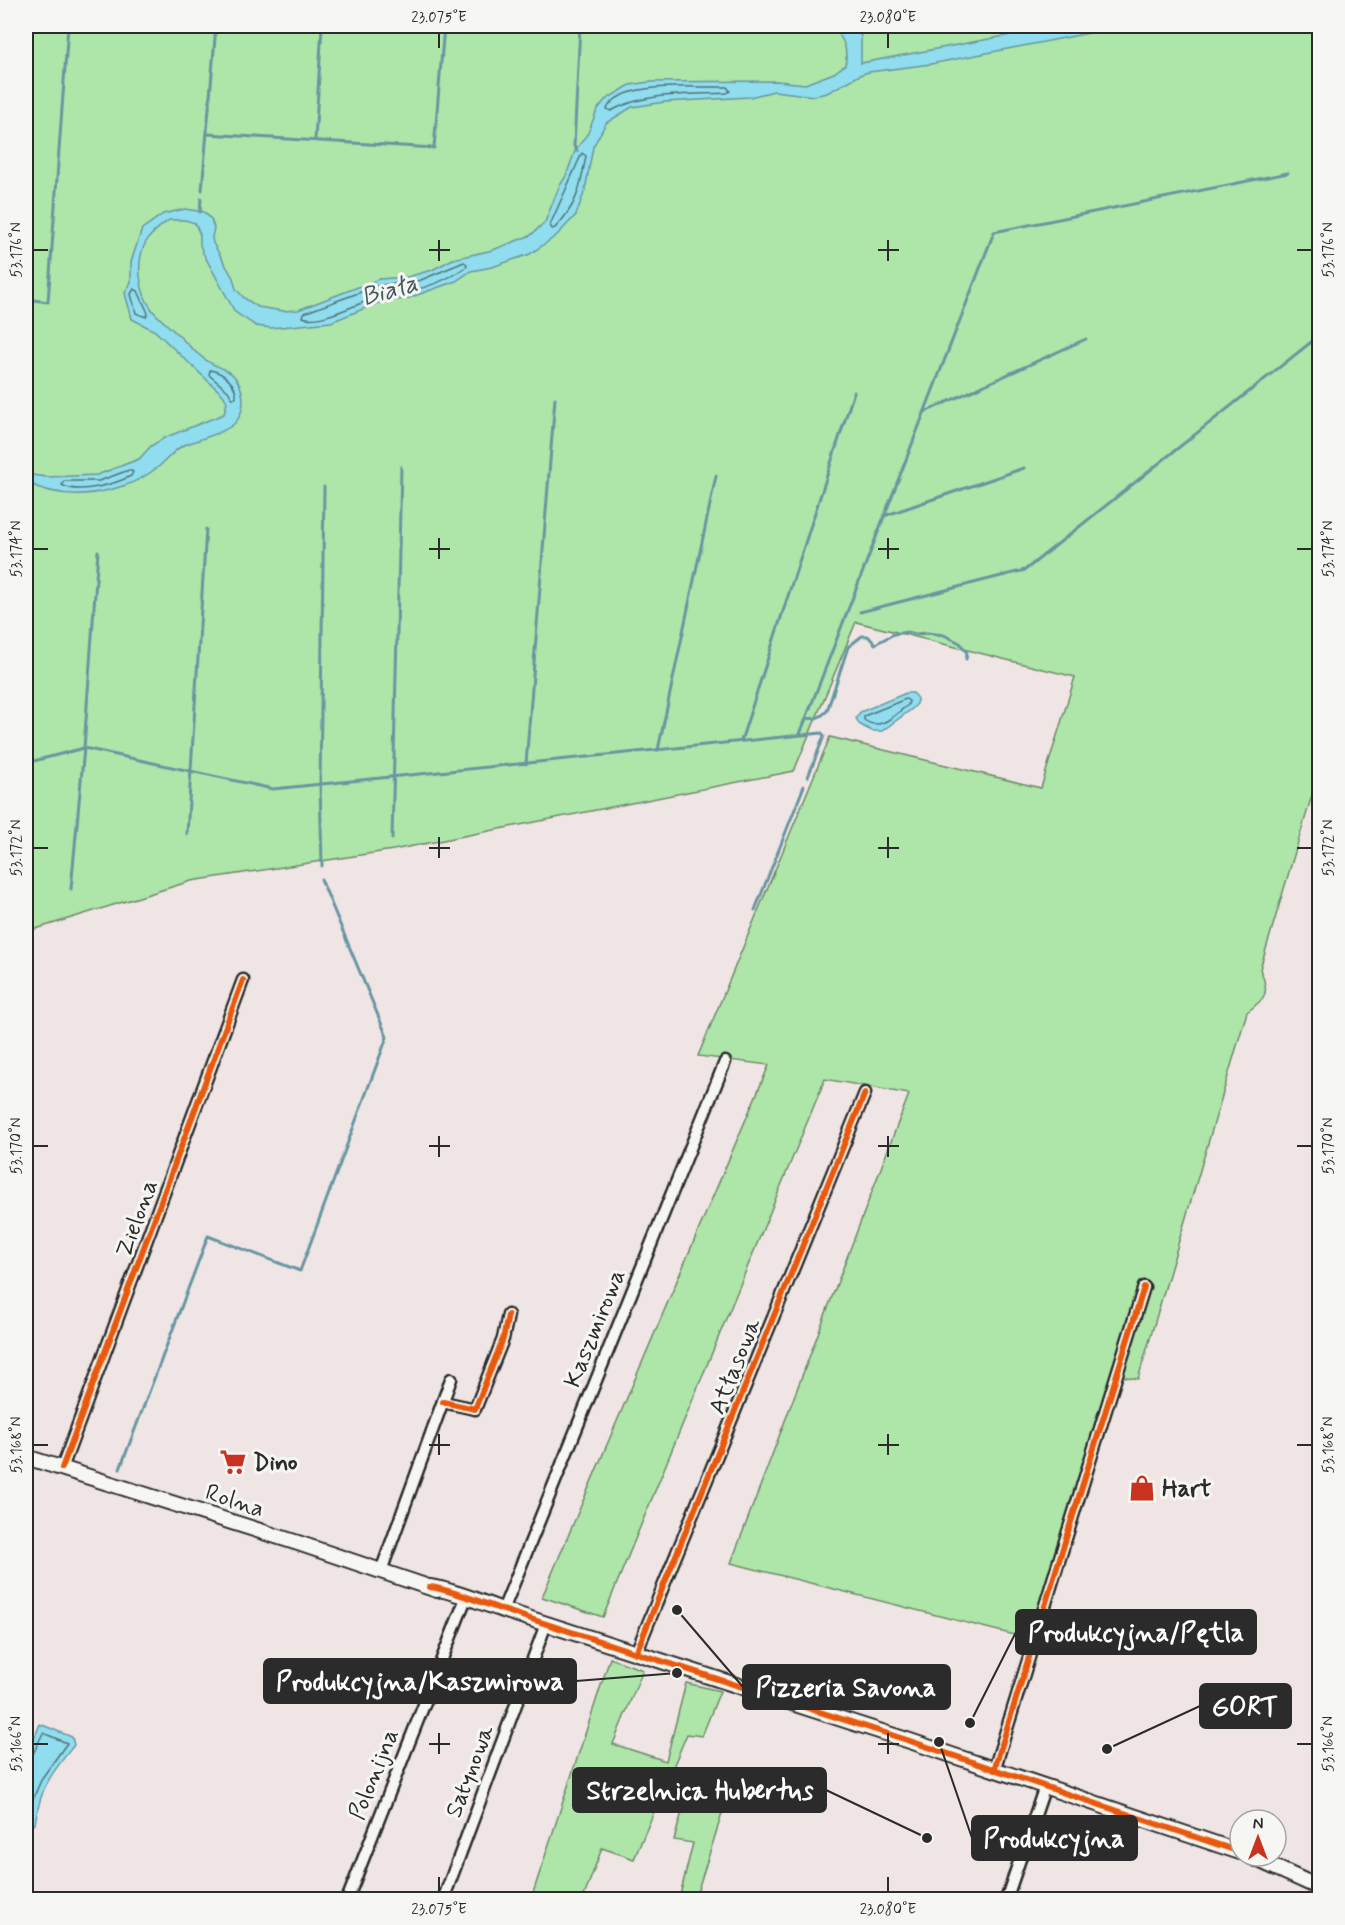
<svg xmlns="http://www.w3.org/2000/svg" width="1345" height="1925" font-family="Mynerve,sans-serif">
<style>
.green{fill:#aee5a8;stroke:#6c886a;stroke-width:1.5}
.water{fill:#8fddee;stroke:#6796a0;stroke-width:1.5}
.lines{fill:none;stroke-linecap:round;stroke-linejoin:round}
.shore{stroke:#537279;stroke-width:1.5}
.stream{stroke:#6796a0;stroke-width:3}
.minor-casing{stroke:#2b2b2b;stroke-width:15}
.tertiary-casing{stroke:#2b2b2b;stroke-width:18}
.minor{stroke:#f6f6f2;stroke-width:10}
.tertiary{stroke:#f6f6f2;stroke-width:14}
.cycleway-casing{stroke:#f6f6f2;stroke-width:10}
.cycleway{stroke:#e8590c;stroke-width:6}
.ticks{fill:none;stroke:#2b2b2b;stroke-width:2}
.labels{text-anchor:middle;stroke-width:6;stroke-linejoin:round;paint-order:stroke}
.street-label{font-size:24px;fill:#2b2b2b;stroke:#f6f6f2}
.poi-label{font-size:24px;font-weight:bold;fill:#2b2b2b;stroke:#f6f6f2;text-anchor:start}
.water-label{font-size:26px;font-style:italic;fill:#44585c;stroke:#f6f6f2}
.leader{fill:none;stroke:#2b2b2b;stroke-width:2}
.callout-dot{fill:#2b2b2b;stroke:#f6f6f2;stroke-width:2}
.callout{fill:#2b2b2b;stroke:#2b2b2b;stroke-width:2}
.callout-label{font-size:26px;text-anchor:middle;font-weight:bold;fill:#fff}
.neatline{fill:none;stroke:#2b2b2b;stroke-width:2}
.ticks-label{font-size:15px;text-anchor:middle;fill:#2b2b2b}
</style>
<rect width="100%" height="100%" fill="#f0e5e5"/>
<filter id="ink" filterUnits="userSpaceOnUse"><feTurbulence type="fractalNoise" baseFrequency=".0167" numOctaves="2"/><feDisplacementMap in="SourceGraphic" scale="12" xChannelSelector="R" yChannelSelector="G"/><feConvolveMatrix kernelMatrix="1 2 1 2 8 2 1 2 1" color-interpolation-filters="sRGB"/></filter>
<g filter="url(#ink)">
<g class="green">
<path d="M 26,26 L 1319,26 L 1319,772 L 1260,969 C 1270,992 1267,998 1247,1012 L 1138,1379 L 1116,1375 L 1034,1640 L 731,1563 L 909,1094 L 825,1079 L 603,1617 L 542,1597 L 769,1065 L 698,1056 L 830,737 L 1041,788 L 1075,677 L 856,622 L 794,771 L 393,850 L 191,881 L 26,932 Z"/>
<path d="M 610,1658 L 643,1670 L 613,1744 L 666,1761 L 686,1683 L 720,1691 L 702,1736 L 687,1734 L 634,1859 L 602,1848 L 583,1899 L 531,1899 Z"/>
<path d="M 690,1784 L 728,1795 L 695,1899 L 679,1899 L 693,1843 L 674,1840 Z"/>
</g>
<g class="water">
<path d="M 832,26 L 851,26 L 861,36 L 861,63 L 1059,26 L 1125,26 L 931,64 L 869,72 L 862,74 L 827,93 L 814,96 L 774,91 L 750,97 L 665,102 L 632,107 L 606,123 L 593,147 L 585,190 L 576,215 L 556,236 L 530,254 L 492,267 L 471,271 L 456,281 L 406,299 L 383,301 L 331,322 L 271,328 L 256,326 L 235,312 L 203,253 L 200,245 L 200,235 L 195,223 L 185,220 L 169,220 C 161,226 151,233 146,242 C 135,262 139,293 153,311 C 160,319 169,326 176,333 C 186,342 195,353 207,361 C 216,367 226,368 234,376 C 244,388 246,405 238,419 C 230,433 197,439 182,446 C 172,452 167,460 158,467 C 148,475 135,482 123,486 C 90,497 57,498 26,482 L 26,471 L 32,475 L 47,477 L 97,475 L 139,459 L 151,446 L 164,438 L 224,414 L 227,402 L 223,395 L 155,331 L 132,319 L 125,293 L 131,282 L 131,262 L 142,229 L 163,214 L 185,209 L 204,212 L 211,219 L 214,228 L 212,237 L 213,243 L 233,278 L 236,289 L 244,298 L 258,307 L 283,311 L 298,310 L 379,279 L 407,277 L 432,270 L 453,259 L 493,250 L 531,235 L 545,222 L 559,187 L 566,176 L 575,151 L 588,133 L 597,110 L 605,100 L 630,85 L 649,82 L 777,81 L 805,84 L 834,73 L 845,65 C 849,49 843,37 832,26 Z"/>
<path d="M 906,693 L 913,693 L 917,697 L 917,704 L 912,709 L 882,731 L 872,731 L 864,727 L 859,724 L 856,718 L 860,712 Z"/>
<path d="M 40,1724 L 72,1737 L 74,1745 C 50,1776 41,1785 35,1824 L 31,1826 L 26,1824 L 26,1758 Z"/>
</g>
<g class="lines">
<g class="shore">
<path d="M 707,87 L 727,87 L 730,91 L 727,93 C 689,95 645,92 611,111 L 607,109 C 619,83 682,87 707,87 Z"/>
<path d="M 582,153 L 586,156 C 580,188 578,204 555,228 L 552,229 L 550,225 Z"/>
<path d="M 464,262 L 467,264 L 466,267 C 449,279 426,288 406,292 C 398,294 390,293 383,295 C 364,300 319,325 303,317 L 304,313 L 380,285 L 408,283 L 421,280 Z"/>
<path d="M 134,289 L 138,291 L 148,313 L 146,317 L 136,313 L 131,294 Z"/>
<path d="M 210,370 C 223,372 238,385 236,398 L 232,398 L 228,391 L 209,375 Z"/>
<path d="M 129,470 L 133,472 L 131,476 C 115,484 78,495 62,485 L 64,481 L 99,481 Z"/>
<path d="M 906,699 L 909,701 L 908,705 C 894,715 881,732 864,720 L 864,716 Z"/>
<path d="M 26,1757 L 33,1754 L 43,1733 L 67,1743 L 42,1778 L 33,1799 L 30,1817 L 26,1819"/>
</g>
<g class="stream">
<path d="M 208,134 L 434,148 L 444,26"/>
<path d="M 315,140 L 322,26"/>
<path d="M 577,151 L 574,146 L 580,26"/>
<path d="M 202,190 L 216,26"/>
<path d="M 200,212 L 201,199"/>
<path d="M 26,299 L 48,302 L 68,26"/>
<path d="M 925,412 L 1086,339"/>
<path d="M 884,516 L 1024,468"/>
<path d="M 860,612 L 1025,570 L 1320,335"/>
<path d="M 807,718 C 815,720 821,717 827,711 L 848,647 L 862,636 L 868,636 L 875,644 L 894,634 L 908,632 L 915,634 L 927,633 L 944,635 L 960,643 L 967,653 L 966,659"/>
<path d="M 800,734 L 994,232 L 1288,173"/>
<path d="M 741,741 L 854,392"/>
<path d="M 658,750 L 716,476"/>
<path d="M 26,763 L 84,748 L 273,789 L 822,733 L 824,736 L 808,777"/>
<path d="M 526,764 L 555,398"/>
<path d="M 187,834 L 206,529"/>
<path d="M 392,839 L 401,467"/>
<path d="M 322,866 L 320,784 L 324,487"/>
<path d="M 71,889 L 84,748 L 98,551"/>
<path d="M 755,910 L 804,786"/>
<path d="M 120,1469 L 208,1236 L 300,1271 L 387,1037 L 321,879"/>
</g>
<g class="minor-casing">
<g id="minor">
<path d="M 443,1402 L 475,1409 L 503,1339 L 508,1315"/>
<path d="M 62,1468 L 243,980"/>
<path d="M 381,1571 L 451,1379"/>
<path d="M 503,1610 L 725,1062"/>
<path d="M 636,1653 L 865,1093"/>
<path d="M 994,1770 L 1144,1287"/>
<path d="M 347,1900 L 466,1598"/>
<path d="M 443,1900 L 546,1624"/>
<path d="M 1006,1900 L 1045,1786"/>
</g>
</g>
<g class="tertiary-casing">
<g id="tertiary">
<path d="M 26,1457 L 298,1543 L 437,1590"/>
<path d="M 430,1587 C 456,1591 479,1602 503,1610 L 910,1741 L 1240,1852"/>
<path d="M 1250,1856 L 1320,1888"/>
</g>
</g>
<use href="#minor" class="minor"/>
<use href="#tertiary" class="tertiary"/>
<g class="cycleway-casing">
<g id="cycleway">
<path d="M 443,1402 L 475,1409 L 503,1339 L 508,1315"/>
<path d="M 62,1468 L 243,980"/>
<path d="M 430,1587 C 456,1591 479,1602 503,1610 L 910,1741 L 1240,1852"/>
<path d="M 636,1653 L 865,1093"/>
<path d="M 994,1770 L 1144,1287"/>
</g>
</g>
<use href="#cycleway" class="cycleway"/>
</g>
</g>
<path class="ticks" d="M 439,33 L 439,48M 888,33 L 888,48M 439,240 L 439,261M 888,240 L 888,261M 33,250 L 48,250M 429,250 L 450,250M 878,250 L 899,250M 1297,250 L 1312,250M 439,538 L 439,559M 888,538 L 888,559M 33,549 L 48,549M 429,549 L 450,549M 878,549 L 899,549M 1297,549 L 1312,549M 439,837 L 439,858M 888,837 L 888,858M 33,848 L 48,848M 429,848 L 450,848M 878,848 L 899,848M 1297,848 L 1312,848M 439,1136 L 439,1157M 888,1136 L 888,1157M 33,1146 L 48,1146M 429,1146 L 450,1146M 878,1146 L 899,1146M 1297,1146 L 1312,1146M 439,1434 L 439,1455M 888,1434 L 888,1455M 33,1445 L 48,1445M 429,1445 L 450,1445M 878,1445 L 899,1445M 1297,1445 L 1312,1445M 439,1733 L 439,1754M 888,1733 L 888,1754M 33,1744 L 48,1744M 429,1744 L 450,1744M 878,1744 L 899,1744M 1297,1744 L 1312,1744M 439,1877 L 439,1892M 888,1877 L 888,1892"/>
<defs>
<g id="supermarket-bare" transform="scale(2.07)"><path d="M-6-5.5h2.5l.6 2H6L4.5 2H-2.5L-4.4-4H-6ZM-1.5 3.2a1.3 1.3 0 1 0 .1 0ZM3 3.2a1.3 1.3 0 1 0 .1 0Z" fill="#c8321e" stroke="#f6f6f2" stroke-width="2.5" paint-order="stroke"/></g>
<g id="shop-bare" transform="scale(2.07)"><path d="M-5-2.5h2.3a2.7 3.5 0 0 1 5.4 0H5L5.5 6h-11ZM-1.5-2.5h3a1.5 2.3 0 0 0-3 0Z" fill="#c8321e" stroke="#f6f6f2" stroke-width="2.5" paint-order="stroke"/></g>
</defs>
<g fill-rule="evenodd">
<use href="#supermarket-bare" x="233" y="1462"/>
<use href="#shop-bare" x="1142" y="1488"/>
</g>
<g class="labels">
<g class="street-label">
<text transform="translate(136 1218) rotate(-70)" y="8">Zielona</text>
<text transform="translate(594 1328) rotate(-68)" y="8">Kaszmirowa</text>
<text transform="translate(734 1366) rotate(-68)" y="8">Atłasowa</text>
<text transform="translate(235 1500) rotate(18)" y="8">Rolna</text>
<text transform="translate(469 1771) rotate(-69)" y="8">Satynowa</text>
<text transform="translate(373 1774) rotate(-68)" y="8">Polonijna</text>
</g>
<g class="poi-label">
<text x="253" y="1470">Dino</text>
<text x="1162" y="1496">Hart</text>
</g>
<g class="water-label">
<text transform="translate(389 289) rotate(-16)" y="9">Biała</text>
</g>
</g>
<path class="leader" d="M970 1723L1016 1632M677 1673L576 1681M677 1610L743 1687M1107 1749L1200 1706M927 1838L826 1790M939 1742L972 1838"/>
<g class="callout-dot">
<circle cx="970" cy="1723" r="6"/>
<circle cx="677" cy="1673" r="6"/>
<circle cx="677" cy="1610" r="6"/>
<circle cx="1107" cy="1749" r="6"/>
<circle cx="927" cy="1838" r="6"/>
<circle cx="939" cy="1742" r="6"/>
</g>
<g class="callout">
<rect x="1016" y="1610" width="240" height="44" rx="6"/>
<rect x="264" y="1659" width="312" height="44" rx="6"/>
<rect x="743" y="1665" width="207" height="44" rx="6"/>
<rect x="1200" y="1684" width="91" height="44" rx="6"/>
<rect x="573" y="1768" width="253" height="44" rx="6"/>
<rect x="972" y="1816" width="165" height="44" rx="6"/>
</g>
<g class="callout-label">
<text x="1136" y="1641">Produkcyjna/Pętla</text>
<text x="420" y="1690">Produkcyjna/Kaszmirowa</text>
<text x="846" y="1696">Pizzeria Savona</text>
<text x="1245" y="1715">GORT</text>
<text x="700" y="1799">Strzelnica Hubertus</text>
<text x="1054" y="1847">Produkcyjna</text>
</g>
<rect width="1345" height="1925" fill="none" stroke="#f6f6f2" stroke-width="66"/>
<g transform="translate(1258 1838)"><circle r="28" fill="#f6f6f2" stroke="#a5a5a2" stroke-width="1.5"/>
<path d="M0-4.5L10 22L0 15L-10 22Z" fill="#c8321e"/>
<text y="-9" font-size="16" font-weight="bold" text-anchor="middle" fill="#2b2b2b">N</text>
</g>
<rect x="33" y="33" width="1279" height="1859" class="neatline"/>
<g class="ticks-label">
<text x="439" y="22">23.075°E</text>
<text x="888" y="22">23.080°E</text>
<text transform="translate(16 250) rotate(-90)" y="5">53.176°N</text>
<text transform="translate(1328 250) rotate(-90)" y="5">53.176°N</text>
<text transform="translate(16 549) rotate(-90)" y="5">53.174°N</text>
<text transform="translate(1328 549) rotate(-90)" y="5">53.174°N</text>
<text transform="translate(16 848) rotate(-90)" y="5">53.172°N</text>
<text transform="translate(1328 848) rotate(-90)" y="5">53.172°N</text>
<text transform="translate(16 1146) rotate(-90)" y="5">53.170°N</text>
<text transform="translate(1328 1146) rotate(-90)" y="5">53.170°N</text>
<text transform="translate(16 1445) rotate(-90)" y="5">53.168°N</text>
<text transform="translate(1328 1445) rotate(-90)" y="5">53.168°N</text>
<text transform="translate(16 1744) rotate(-90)" y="5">53.166°N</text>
<text transform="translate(1328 1744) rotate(-90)" y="5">53.166°N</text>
<text x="439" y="1914">23.075°E</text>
<text x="888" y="1914">23.080°E</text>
</g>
</svg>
